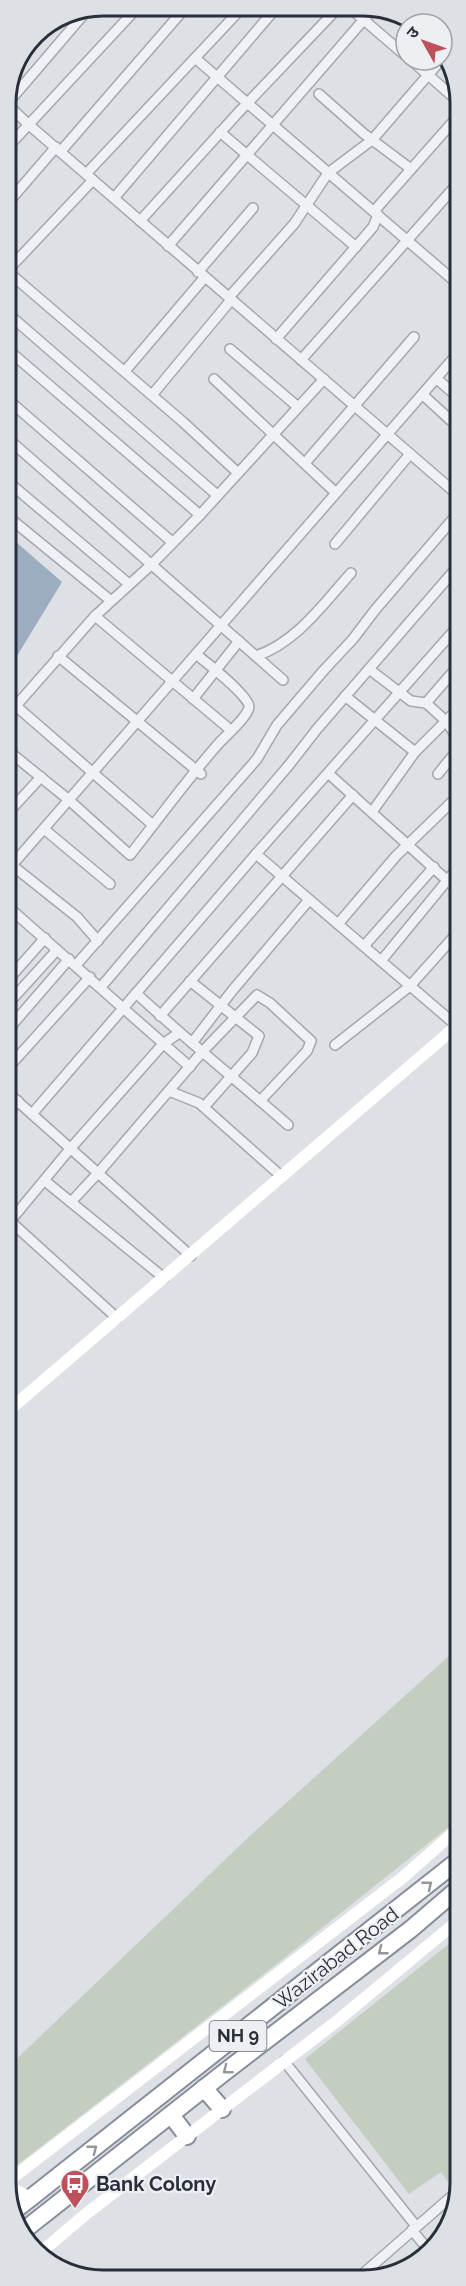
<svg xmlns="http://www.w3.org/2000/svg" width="466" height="2286" font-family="Raleway,'Noto Sans Devanagari',sans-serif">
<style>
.green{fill:#c3cec0}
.water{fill:#9cacc1}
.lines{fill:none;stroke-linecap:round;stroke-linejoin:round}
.street-casing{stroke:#a3a7ae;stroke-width:12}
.highway-casing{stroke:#878d9a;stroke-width:20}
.street{stroke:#f0f1f4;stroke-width:9}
.secondary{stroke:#fff;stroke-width:12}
.highway{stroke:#fff;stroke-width:16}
.oneway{stroke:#94969c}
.labels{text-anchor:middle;stroke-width:4.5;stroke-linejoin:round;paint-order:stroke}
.shield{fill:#edeff3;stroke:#646872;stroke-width:1.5}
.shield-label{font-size:18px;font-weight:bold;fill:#292e3a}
.street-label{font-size:20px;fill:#292e3a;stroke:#edeff3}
.poi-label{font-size:20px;font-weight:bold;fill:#292e3a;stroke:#edeff3;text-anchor:start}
.rim{fill:none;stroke:#292e3a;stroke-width:3}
</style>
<rect width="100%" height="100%" fill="#dde0e5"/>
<g class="green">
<path d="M 460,1646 L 460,1818 L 278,1963 L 7,2173 L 7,2068 L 254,1832 Z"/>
<path d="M 460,1935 L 460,2174 L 448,2182 L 441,2172 L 409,2194 L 305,2059 Z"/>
</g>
<path class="water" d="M 16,542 L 62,582 L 6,674 L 6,552 Z"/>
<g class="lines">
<g class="street-casing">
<g id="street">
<path d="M 351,9 L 406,56"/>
<path d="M 397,48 L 406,37"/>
<path d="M 195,58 L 459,285"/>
<path d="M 411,60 L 459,102"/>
<path d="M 319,94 L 363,133 L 411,169"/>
<path d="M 6,103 L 28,124 L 459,496"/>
<path d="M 7,104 L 84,14"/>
<path d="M 220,132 L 356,247"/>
<path d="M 6,149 L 139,6"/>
<path d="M 61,151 L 186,7"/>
<path d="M 86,174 L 242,8"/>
<path d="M 114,198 L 276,8"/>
<path d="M 6,205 L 56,147"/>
<path d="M 140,221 L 237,114 L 337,9"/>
<path d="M 168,246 L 373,9"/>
<path d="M 6,270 L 183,422 L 238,473"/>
<path d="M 7,271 L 93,180"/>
<path d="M 198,272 L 253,208"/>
<path d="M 6,312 L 217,495"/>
<path d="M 276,339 L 373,227 L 378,215 L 375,210 L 459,115"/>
<path d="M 6,348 L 200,515"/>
<path d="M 230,349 L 298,407"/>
<path d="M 301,360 L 459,182"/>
<path d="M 125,371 L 205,277"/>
<path d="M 214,379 L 336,493"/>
<path d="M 437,379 L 459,398"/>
<path d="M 152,395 L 231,300 L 230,296 L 294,224 L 328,173 L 372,140 L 441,60"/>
<path d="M 423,395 L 459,428"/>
<path d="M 6,398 L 172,542"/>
<path d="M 6,437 L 283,680"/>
<path d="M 305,463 L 414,337"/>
<path d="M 6,480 L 129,584"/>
<path d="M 6,515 L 110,600"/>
<path d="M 335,544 L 410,454"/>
<path d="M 95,616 L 227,727"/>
<path d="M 58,656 L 201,774"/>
<path d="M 256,656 C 296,643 324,603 351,573"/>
<path d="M 369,669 L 411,701 L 426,703 L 447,722 L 459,741"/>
<path d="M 345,696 L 415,752"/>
<path d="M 193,699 L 239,641"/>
<path d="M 426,703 L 459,665"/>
<path d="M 16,706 L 153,825"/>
<path d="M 6,717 L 95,616 L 152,564 L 200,515 L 324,379"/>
<path d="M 6,749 L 69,800 L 130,855 C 160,817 188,778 220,742 C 227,735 248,716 249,707 C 250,697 206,662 197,655"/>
<path d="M 329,774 L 459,891"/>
<path d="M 438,774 L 459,748"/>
<path d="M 372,812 L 415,752 L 459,708"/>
<path d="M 6,815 L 41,777"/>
<path d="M 44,829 L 110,884"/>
<path d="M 256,854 L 457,1026"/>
<path d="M 13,866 L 77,917 L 98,941"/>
<path d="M 6,872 L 459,352"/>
<path d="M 6,905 L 190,1067"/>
<path d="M 338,924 L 396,856 L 459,795"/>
<path d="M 364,946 L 434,867"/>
<path d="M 381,961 L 459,866"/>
<path d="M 76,965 L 257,759 L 277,725 L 324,670 L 353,639 L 375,610 L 459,512"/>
<path d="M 190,981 L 259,1036 L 252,1053 L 204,1107"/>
<path d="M 6,982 L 45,938"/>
<path d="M 101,987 L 289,765 L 317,729 L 459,565"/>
<path d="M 136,993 C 185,1039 238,1081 288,1125"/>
<path d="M 6,1006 L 57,950"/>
<path d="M 160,1016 L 353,795"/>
<path d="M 6,1032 L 69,959"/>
<path d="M 192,1043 L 232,991 L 309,900"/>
<path d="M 335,1045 L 410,986 L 459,931"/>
<path d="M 6,1070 L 90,977"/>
<path d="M 6,1091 L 191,1256"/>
<path d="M 169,1091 L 199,1103 L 281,1176"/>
<path d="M 32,1114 L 256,854 L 459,625"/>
<path d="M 6,1115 L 18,1101"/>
<path d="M 45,1181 L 164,1278"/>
<path d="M 71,1202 L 99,1172 L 203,1051 L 257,995 L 270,1003 L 311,1041 L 307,1051 L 260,1101"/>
<path d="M 10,1221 L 117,1318"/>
<path d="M 7,1225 L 70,1149 L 163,1044 L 179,1033"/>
<path d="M 284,2061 L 416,2226"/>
<path d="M 412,2230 L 430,2252"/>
<path d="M 357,2279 L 460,2189"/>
</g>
</g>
<g class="highway-casing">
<g id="highway">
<path d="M 204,2088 L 222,2109"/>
<path d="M 171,2115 L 187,2136"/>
<path d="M 14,2211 L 460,1859"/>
<path d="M 23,2231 L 226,2071 L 411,1929 L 460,1887"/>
</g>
</g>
<use href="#street" class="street"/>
<g class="secondary">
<path d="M 7,1412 L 459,1024"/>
<path d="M 7,2182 L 402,1878 L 460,1827"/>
<path d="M 7,2186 L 31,2198"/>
<path d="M 40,2253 L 86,2214 L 337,2021 L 460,1919"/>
</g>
<use href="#highway" class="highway"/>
</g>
<defs><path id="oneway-chevron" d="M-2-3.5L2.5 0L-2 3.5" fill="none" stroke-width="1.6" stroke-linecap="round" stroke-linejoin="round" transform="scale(1.5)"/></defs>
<g class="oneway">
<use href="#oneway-chevron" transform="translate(428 1885) rotate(-39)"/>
<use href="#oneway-chevron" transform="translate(382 1951) rotate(142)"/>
<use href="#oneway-chevron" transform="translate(227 2070) rotate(142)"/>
<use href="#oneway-chevron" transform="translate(93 2149) rotate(-38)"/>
</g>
<defs>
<g id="bus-pin" transform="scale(1.5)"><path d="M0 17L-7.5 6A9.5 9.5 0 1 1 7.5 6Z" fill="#bd505b" stroke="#edeff3"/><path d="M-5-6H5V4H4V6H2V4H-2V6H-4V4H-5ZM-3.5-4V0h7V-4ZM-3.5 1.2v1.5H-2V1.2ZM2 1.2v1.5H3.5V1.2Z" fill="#fff"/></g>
</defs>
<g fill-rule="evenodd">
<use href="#bus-pin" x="75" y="2184"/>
</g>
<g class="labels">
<rect class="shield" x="209.5" y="2021" width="57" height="30" rx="4.5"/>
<g class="shield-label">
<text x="238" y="2042">NH 9</text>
</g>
<g class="street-label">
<text transform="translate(336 1958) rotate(-38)" y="7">Wazirabad Road</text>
</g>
<g class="poi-label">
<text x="96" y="2191">Bank Colony</text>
</g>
</g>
<path d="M0 0H466V2286H0ZM103 16H363A87 87 0 0 1 450 103V2183A87 87 0 0 1 363 2270H103A87 87 0 0 1 16 2183V103A87 87 0 0 1 103 16Z" fill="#dde0e4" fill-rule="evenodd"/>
<path class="rim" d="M103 16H363A87 87 0 0 1 450 103V2183A87 87 0 0 1 363 2270H103A87 87 0 0 1 16 2183V103A87 87 0 0 1 103 16Z"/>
<g transform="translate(424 42) rotate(310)"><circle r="28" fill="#edeff3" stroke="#9fa2a9" stroke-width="1.5"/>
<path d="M0-4.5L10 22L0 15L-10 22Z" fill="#bd505b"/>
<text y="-9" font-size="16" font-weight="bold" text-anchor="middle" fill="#292e3a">उ</text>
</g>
</svg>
